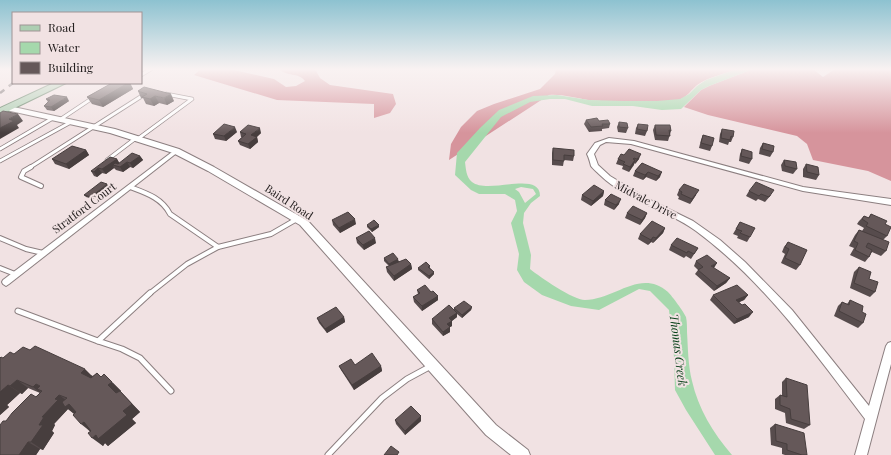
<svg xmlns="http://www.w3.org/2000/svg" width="891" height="455" font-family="'Playfair Display',serif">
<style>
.forest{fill:#d6949c}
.water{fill:#a5d8ac;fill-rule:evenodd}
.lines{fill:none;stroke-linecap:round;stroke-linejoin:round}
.service-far2-casing{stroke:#8c7f80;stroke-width:4.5}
.service-far1-casing{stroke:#8c7f80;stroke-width:6}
.service-casing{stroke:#8c7f80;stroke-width:7}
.minor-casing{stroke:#8c7f80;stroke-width:2}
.tertiary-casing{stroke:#8c7f80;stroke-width:2}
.primary-casing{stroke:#5a7c5e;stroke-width:2}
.service-far2{stroke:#fff;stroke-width:3}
.service-far1{stroke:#fff;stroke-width:4}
.service{stroke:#fff;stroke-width:5}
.minor{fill:#fff;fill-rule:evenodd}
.tertiary{fill:#fff;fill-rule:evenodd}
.primary{fill:#adceb2;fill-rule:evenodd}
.rail{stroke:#6b6263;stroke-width:2.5;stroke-dasharray:5.5 5.5;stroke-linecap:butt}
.wall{fill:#574c4d}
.shaded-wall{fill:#473e3e}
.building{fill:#655859;stroke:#473e3e}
.labels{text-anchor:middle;stroke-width:4;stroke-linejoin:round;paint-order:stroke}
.street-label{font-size:11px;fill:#252020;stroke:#f1e2e3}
.water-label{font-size:12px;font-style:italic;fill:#09421a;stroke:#f1e2e3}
</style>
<rect width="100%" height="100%" fill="#f1e2e3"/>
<g class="forest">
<path d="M 201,69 L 229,69 L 274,79 L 286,87 L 296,86 L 305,81 C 299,72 286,77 280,69 L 315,69 L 320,78 L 330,85 L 393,94 L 396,104 L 390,113 L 374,118 L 374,104 L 277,100 L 194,75 Z"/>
<path d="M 556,69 L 737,69 C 724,74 708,77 697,85 C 691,90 688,96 681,99 C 664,105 608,102 588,100 C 575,98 562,94 549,95 L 449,160 L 451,144 L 461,127 L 477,111 L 494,104 L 540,89 L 555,74 Z"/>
<path d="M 753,69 L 813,69 L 823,77 L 835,69 L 891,69 L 891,181 L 868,171 L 813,160 L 807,144 L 797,136 L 708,115 L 684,107 L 701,90 L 709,86 Z"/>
</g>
<path class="water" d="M 737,69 L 753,69 L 709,86 L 701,90 L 681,109 L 662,110 L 633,106 L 592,106 L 565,99 L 550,99 L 530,102 L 501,117 L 465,162 C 466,169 466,177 472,182 C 488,195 540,170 540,196 L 531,203 L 524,213 L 523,223 L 531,255 L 530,269 C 540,277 573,300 585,300 C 615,300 640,268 668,292 C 672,296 684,312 686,317 C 687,321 687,328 687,332 C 688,348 688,365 692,381 C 698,408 713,433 732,455 L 715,455 L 686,410 L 675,390 L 674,357 L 669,310 L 650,291 L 639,289 L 599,310 L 571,306 L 542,295 L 524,282 L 517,270 L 519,254 L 511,223 L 517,211 L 515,200 L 505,194 L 479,194 L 471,190 L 455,175 L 457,153 L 480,128 L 499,110 L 533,96 L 557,95 L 589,100 L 623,101 L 657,101 L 680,99 L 689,94 L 697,86 L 706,80 ZM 521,187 L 533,189 L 536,194 L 525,203 L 519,192 L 515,189 Z"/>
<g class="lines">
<g class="service-far2-casing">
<g id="service-far2">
<path d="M 141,75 L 151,69"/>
<path d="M 61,119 L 94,97"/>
<path d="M 139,138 L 192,99 L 166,94"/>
<path d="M 0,149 L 53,118"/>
<path d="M 107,160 L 136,138"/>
<path d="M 0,161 L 71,122"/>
<path d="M 29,168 L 145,94"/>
</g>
</g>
<g class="service-far1-casing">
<g id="service-far1">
<path d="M 31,167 L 24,171 L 21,177 L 41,186"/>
<path d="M 130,187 C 146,193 162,198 170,214 L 218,247 L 271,234 L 297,219"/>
<path d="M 0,238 L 26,249 L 43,253"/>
<path d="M 0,268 L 15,274"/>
<path d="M 149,294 L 187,264 L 218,247"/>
</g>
</g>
<g class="service-casing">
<g id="service">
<path d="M 150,293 L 98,341 L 122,349 L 140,358 L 171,391"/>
<path d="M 18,311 L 98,341"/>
<path d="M 328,455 L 382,398 L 407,379 L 431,366"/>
</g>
</g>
<g class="minor-casing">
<g id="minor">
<path d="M 609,138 L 634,141 L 803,187 L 891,199 L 891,205 L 803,191 L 631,144 L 606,142 L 600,145 L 594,154 L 598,165 L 610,176 L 648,199 L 693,221 L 720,240 L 745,262 L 792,310 L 869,406 L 886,346 L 888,343 L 891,342 L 891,364 L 867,455 L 855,455 L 865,419 C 814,352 765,282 696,231 C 666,209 627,201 600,175 C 597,172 593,169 591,166 C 590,162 589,158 587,154 L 595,143 Z"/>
<path d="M 176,149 L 179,151 L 178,152 L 9,284 L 6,286 L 3,284 L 2,282 L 3,280 Z"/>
</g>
</g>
<g class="tertiary-casing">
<path id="tertiary" d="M 6,106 L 9,106 L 115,129 L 179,149 L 214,167 L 308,221 L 496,425 L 528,450 L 530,455 L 511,455 L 486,435 L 300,225 L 208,171 L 173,153 L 110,133 L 6,110 Z"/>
</g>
<g class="primary-casing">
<path id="primary" d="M 54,83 L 66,83 L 0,115 L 0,108 Z"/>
</g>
<use href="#service-far2" class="service-far2"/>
<use href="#service-far1" class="service-far1"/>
<use href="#service" class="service"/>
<use href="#minor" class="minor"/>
<use href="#tertiary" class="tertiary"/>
<use href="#primary" class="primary"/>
<path class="rail" d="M 0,93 L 13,83"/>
</g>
<g class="wall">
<path d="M 112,83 L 130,83 L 133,89 L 103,107 L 92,104 L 87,97 Z"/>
<path d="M 138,91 L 174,101 L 167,105 L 159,103 L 154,106 L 146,104 L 143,98 L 141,98 Z"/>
<path d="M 46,99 L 69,101 L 54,111 L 47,110 L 44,106 L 48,102 Z"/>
<path d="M 586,120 L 599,121 L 610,124 L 609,128 L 602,129 L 602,131 L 589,132 L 584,124 Z"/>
<path d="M 619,122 L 628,128 L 626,133 L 618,132 L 617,127 Z"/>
<path d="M 638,124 L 647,131 L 645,136 L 635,134 L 636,128 Z"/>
<path d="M 655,125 L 671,131 L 668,141 L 655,140 L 653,130 Z"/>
<path d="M 722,129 L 733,137 L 731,142 L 729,142 L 728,145 L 719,142 L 720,134 Z"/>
<path d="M 237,132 L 226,141 L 215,139 L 213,134 Z"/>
<path d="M 240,132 L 261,133 L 257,137 L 258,142 L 250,149 L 240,145 L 238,141 L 242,137 L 241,137 Z"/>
<path d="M 703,135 L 712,146 L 710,151 L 699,148 L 701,140 Z"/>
<path d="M 763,143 L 773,152 L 770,157 L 759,154 L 760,148 Z"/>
<path d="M 553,148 L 574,156 L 573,161 L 564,160 L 563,166 L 552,165 L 552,153 Z"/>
<path d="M 742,149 L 752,159 L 749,164 L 739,161 L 740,154 Z"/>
<path d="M 86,150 L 89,155 L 69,169 L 55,164 L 52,159 Z"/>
<path d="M 624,155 L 639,159 L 635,164 L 634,163 L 629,172 L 622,169 L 623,166 L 616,164 L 618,159 Z"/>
<path d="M 140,156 L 143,160 L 133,168 L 130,167 L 123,172 L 116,170 L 114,168 L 106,174 L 102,173 L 97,177 L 94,176 L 91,171 L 117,159 L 119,163 Z"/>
<path d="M 784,160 L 797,169 L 793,174 L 782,171 L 781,165 Z"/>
<path d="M 642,163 L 660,177 L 656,181 L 646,177 L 643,180 L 633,176 L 635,171 Z"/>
<path d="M 806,164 L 819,175 L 816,180 L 803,177 L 803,169 Z"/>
<path d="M 109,187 L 93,199 L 86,197 L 84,195 Z"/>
<path d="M 679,190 L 696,195 L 690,204 L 678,199 L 679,197 L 677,195 Z"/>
<path d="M 604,191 L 603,196 L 591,206 L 581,200 L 582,195 Z"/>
<path d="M 749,191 L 771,195 L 765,202 L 758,199 L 756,201 L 746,196 Z"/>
<path d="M 605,200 L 619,204 L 614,210 L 604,205 Z"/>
<path d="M 627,213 L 647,213 L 645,218 L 640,225 L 625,218 Z"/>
<path d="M 871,214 L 885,224 L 887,236 L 883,240 L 886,251 L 881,256 L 872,252 L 869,257 L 865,262 L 850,255 L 854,248 L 849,246 L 855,235 L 859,230 L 862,231 L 864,228 L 857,224 L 859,221 L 864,216 L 868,218 Z"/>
<path d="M 332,220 L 356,224 L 340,233 L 333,225 Z"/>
<path d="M 740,222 L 750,237 L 747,242 L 737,238 L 738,236 L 733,234 Z"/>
<path d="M 367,225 L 379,227 L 372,232 L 367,227 Z"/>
<path d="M 665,228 L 663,233 L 653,243 L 651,242 L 648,245 L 638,239 L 640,234 Z"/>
<path d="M 356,238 L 376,243 L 364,250 L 357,243 Z"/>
<path d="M 788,242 L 800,265 L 796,270 L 781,263 L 785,254 L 782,252 L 784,247 Z"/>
<path d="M 671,245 L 698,248 L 691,259 L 686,256 L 684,258 L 669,250 Z"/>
<path d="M 384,258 L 411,264 L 412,269 L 394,281 L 387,272 L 386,267 L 389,266 L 384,261 Z"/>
<path d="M 696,261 L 730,278 L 726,283 L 714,291 L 695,274 L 698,270 L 694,266 Z"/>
<path d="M 430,266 L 430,268 L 434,272 L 434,274 L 429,279 L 418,270 L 418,268 Z"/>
<path d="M 859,267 L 869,279 L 875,292 L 870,297 L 850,288 L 854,272 Z"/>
<path d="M 417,290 L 431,292 L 438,296 L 438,300 L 422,311 L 414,302 L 413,297 L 418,294 Z"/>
<path d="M 713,295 L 748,295 L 744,300 L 739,302 L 749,317 L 734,324 L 710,300 Z"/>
<path d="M 850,300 L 862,312 L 863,323 L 858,328 L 834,316 L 838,306 L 842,302 L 847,304 Z"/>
<path d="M 472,307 L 471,310 L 462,318 L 457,314 L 457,317 L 452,321 L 452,326 L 450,327 L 450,332 L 443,336 L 432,324 L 432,319 L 454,310 L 454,308 Z"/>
<path d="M 344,317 L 345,322 L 327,333 L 319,323 L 317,318 Z"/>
<path d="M 30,350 L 93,376 L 97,373 L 101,377 L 113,383 L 121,391 L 120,391 L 140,412 L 132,419 L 136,423 L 108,446 L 105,443 L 103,446 L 74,414 L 68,409 L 54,424 L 55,425 L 52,431 L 54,433 L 43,450 L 40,449 L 36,455 L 0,455 L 6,421 L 40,393 L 28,388 L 22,394 L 20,393 L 7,405 L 9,407 L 0,415 L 3,358 Z"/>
<path d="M 355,365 L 381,366 L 382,371 L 354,390 L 341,370 L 339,366 Z"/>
<path d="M 786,378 L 810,425 L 804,429 L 786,423 L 785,413 L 775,409 L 775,399 L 780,395 L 782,396 L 782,382 Z"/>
<path d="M 421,416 L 421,421 L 405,435 L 396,424 L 395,420 Z"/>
<path d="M 775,424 L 807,455 L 785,455 L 782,454 L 782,448 L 771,445 L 770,428 Z"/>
</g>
<g class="shaded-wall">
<path d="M 128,83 L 130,83 L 133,89 L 103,107 L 99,100 Z"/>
<path d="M 171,94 L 174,101 L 167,105 L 164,98 Z"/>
<path d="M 155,96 L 159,103 L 154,106 L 150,99 Z"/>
<path d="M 67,97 L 69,101 L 54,111 L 51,107 Z"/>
<path d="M 18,114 L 23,121 L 17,125 L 19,128 L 0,139 L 0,128 L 9,119 Z"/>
<path d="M 235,127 L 237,132 L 226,141 L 224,136 Z"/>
<path d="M 260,128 L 261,133 L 253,140 L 251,135 Z"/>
<path d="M 257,137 L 258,142 L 250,149 L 248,144 Z"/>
<path d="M 86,150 L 89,155 L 69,169 L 66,164 Z"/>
<path d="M 641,154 L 639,159 L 635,164 L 637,159 Z"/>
<path d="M 140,156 L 143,160 L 133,168 L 130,163 Z"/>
<path d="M 117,159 L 120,164 L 113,165 L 114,168 L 106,174 L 102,169 Z"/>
<path d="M 635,160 L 634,165 L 629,172 L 630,167 Z"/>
<path d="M 127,162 L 130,167 L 123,172 L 120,167 Z"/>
<path d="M 98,168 L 102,173 L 97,177 L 94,172 Z"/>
<path d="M 648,172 L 646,177 L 643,180 L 645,175 Z"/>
<path d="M 662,172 L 660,177 L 656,181 L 658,176 Z"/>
<path d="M 107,184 L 109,187 L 93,199 L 91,197 Z"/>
<path d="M 699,190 L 696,195 L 690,204 L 692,199 Z"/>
<path d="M 604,191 L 603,196 L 591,206 L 593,201 Z"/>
<path d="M 621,199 L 619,204 L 614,210 L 616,205 Z"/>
<path d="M 647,213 L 645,218 L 640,225 L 642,220 Z"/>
<path d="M 355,219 L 356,224 L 340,233 L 339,228 Z"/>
<path d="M 379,225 L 379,227 L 372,232 L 371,229 Z"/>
<path d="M 665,228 L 663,233 L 653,243 L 656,238 Z"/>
<path d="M 653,237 L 651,242 L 648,245 L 651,240 Z"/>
<path d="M 375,238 L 376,243 L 364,250 L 363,245 Z"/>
<path d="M 398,259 L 399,262 L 389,267 L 389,264 Z"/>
<path d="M 717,263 L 714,268 L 711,266 Z"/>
<path d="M 411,264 L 412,269 L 394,281 L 394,276 Z"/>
<path d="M 434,272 L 434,274 L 429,279 L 429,276 Z"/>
<path d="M 730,278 L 726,283 L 714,291 L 717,286 Z"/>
<path d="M 748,295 L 744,300 L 733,305 L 736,300 Z"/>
<path d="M 438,296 L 438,300 L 422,311 L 422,306 Z"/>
<path d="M 472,307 L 471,310 L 462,318 L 462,315 Z"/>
<path d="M 753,312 L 749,317 L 734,324 L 737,319 Z"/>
<path d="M 457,313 L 457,317 L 449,323 L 449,318 Z"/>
<path d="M 344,317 L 345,322 L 327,333 L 325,329 Z"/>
<path d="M 452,321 L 452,326 L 450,327 L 450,332 L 443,336 L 443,332 L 447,324 Z"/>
<path d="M 381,366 L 382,371 L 354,390 L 352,385 Z"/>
<path d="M 85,369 L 94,378 L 91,381 L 81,373 Z"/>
<path d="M 97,373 L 106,382 L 104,374 L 121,391 L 120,391 L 140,412 L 132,419 L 136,423 L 108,446 L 105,443 L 103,446 L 92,438 L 123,411 L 116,393 Z"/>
<path d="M 17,380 L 28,388 L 22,394 L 10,386 Z"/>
<path d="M 36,384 L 47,392 L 37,389 L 45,395 L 44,396 L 33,387 Z"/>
<path d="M 8,385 L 20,393 L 7,405 L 9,407 L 0,415 L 0,392 Z"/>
<path d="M 59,395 L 70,403 L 79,412 L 76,415 L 68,409 L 54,424 L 55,425 L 52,431 L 54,433 L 43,450 L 31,442 L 42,417 L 55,399 Z"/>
<path d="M 421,416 L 421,421 L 405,435 L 405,431 Z"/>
<path d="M 84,422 L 94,430 L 91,432 L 81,424 Z"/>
<path d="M 28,442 L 40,449 L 36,455 L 19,455 Z"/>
</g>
<g class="building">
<path d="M 112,83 L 128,83 L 99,100 L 87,97 Z"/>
<path d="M 144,87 L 171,94 L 164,98 L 155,96 L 150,99 L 142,97 L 147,94 L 138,91 Z"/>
<path d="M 54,95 L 67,97 L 51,107 L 44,106 L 50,100 L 46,99 Z"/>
<path d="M 3,111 L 18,114 L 9,119 L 14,121 L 0,128 L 0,113 Z"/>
<path d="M 597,118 L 599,121 L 608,120 L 610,124 L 602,124 L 603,126 L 591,127 L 586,120 Z"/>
<path d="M 619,122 L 627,123 L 628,128 L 619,127 Z"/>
<path d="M 224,124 L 235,127 L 224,136 L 213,134 Z"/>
<path d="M 638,124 L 648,125 L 647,131 L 637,129 Z"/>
<path d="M 248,125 L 260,128 L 251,135 L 257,137 L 248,144 L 238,141 L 246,134 L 240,132 Z"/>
<path d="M 655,125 L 670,125 L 671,131 L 669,130 L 670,136 L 656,135 Z"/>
<path d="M 722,129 L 734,131 L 733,137 L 731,136 L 730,140 L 721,138 Z"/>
<path d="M 703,135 L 714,138 L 712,146 L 701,143 Z"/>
<path d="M 763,143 L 774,146 L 773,152 L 762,149 Z"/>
<path d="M 72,146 L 86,150 L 66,164 L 52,159 Z"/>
<path d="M 553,148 L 574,150 L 574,156 L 564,155 L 564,161 L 553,160 Z"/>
<path d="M 629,149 L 641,154 L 637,159 L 634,158 L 633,159 L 635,160 L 630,167 L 623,164 L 625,162 L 618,159 L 621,154 L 624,155 Z"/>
<path d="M 742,149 L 752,152 L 752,159 L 741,156 Z"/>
<path d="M 132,153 L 140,156 L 130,163 L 127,162 L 120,167 L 113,165 L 115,163 L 118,164 Z"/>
<path d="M 110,157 L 117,159 L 102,169 L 98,168 L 94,172 L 91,171 Z"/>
<path d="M 784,160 L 796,162 L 797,169 L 785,166 Z"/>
<path d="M 642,163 L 662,172 L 658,176 L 648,172 L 645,175 L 635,171 Z"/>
<path d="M 806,164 L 818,167 L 819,175 L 807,172 Z"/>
<path d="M 101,182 L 107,184 L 91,197 L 84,195 Z"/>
<path d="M 756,182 L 774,190 L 769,197 L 761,194 L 759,196 L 749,191 Z"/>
<path d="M 684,184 L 699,190 L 692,199 L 681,194 L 682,192 L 679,190 Z"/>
<path d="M 594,185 L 604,191 L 593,201 L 582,195 Z"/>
<path d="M 611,194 L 621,199 L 616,205 L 605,200 Z"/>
<path d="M 633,206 L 647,213 L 642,220 L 627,213 Z"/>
<path d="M 348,212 L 355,219 L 339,228 L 332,220 Z"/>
<path d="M 871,214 L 887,221 L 885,224 L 891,227 L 887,236 L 866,226 L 868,223 L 862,219 L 864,216 L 869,218 Z"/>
<path d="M 374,220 L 379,225 L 371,229 L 367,225 Z"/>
<path d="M 652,221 L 665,228 L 656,238 L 653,237 L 651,240 L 640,234 Z"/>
<path d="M 740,222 L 755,228 L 750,237 L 740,233 L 742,231 L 736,229 Z"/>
<path d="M 859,230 L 889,242 L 886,251 L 868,243 L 866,247 L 872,250 L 869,257 L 855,250 L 858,243 L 854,241 Z"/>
<path d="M 369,231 L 375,238 L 363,245 L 356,238 Z"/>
<path d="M 677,238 L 698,248 L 694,254 L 688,251 L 687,253 L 671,245 Z"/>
<path d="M 788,242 L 807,250 L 800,265 L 785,258 L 789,249 L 785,247 Z"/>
<path d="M 393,253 L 398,259 L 389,264 L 384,258 Z"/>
<path d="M 707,255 L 717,263 L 711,266 L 730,278 L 717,286 L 698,270 L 703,267 L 696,261 Z"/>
<path d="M 406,259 L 411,264 L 394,276 L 386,267 Z"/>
<path d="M 426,262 L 430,266 L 428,267 L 434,272 L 429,276 L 418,268 Z"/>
<path d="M 859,267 L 871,272 L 869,279 L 878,282 L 875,292 L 854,283 Z"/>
<path d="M 425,285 L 431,292 L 433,291 L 438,296 L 422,306 L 413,297 L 420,293 L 417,290 Z"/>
<path d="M 737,285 L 748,295 L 736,300 L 742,305 L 745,304 L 753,312 L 737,319 L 713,295 Z"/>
<path d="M 850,300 L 863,306 L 862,312 L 866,314 L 863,323 L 839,311 L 842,302 L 849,305 Z"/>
<path d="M 464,301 L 472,307 L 462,315 L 454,308 Z"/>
<path d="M 449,305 L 457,313 L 449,318 L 452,321 L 447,324 L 450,327 L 443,332 L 432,319 Z"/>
<path d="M 336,307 L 344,317 L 325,329 L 317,318 Z"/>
<path d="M 35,346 L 85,369 L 81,373 L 91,378 L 97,373 L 101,377 L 104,374 L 112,382 L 108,385 L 116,393 L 120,391 L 132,404 L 123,411 L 127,415 L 98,439 L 96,435 L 92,438 L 88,433 L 91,431 L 84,422 L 81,424 L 73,415 L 76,412 L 69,404 L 65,407 L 62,402 L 67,398 L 59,395 L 55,399 L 58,400 L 42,417 L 44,417 L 39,425 L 43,425 L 31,442 L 28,442 L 19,455 L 0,455 L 0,425 L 3,421 L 6,421 L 12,413 L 31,394 L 36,397 L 42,391 L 37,389 L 40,386 L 36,384 L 33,387 L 17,380 L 10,386 L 8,385 L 0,392 L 0,358 L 1,357 L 3,358 L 10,352 L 14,354 L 23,347 L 30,350 Z"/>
<path d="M 372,353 L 381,366 L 352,385 L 339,366 L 351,359 L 355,365 Z"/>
<path d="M 786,378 L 807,385 L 810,425 L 791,419 L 790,409 L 780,405 L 780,395 L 787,397 Z"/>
<path d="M 411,406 L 421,416 L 405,431 L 395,420 Z"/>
<path d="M 775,424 L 804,433 L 807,455 L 802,455 L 787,450 L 787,444 L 776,441 Z"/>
<path d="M 391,446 L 399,452 L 397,455 L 384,455 Z"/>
</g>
<linearGradient id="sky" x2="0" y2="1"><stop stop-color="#8dc2d0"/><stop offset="0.52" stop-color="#f9f2f2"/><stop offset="1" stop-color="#f9f2f2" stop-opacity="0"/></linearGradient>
<rect width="891" height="133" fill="url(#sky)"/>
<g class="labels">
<g class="street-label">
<text transform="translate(646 200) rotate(28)" y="4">Midvale Drive</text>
<text transform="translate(289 202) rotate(33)" y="4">Baird Road</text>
<text transform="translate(84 208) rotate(-37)" y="4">Stratford Court</text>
</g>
<g class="water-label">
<text transform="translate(678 350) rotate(83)" y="4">Thomas Creek</text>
</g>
</g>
<rect x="12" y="12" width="130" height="72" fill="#f1e2e3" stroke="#9f9495"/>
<rect x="20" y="25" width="20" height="6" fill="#adceb2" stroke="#9f9495"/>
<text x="48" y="32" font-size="12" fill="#252020">Road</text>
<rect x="20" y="42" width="20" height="12" fill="#a5d8ac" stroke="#9f9495"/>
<text x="48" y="52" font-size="12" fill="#252020">Water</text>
<rect x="20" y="62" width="20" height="12" fill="#655859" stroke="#9f9495"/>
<text x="48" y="72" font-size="12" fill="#252020">Building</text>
</svg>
